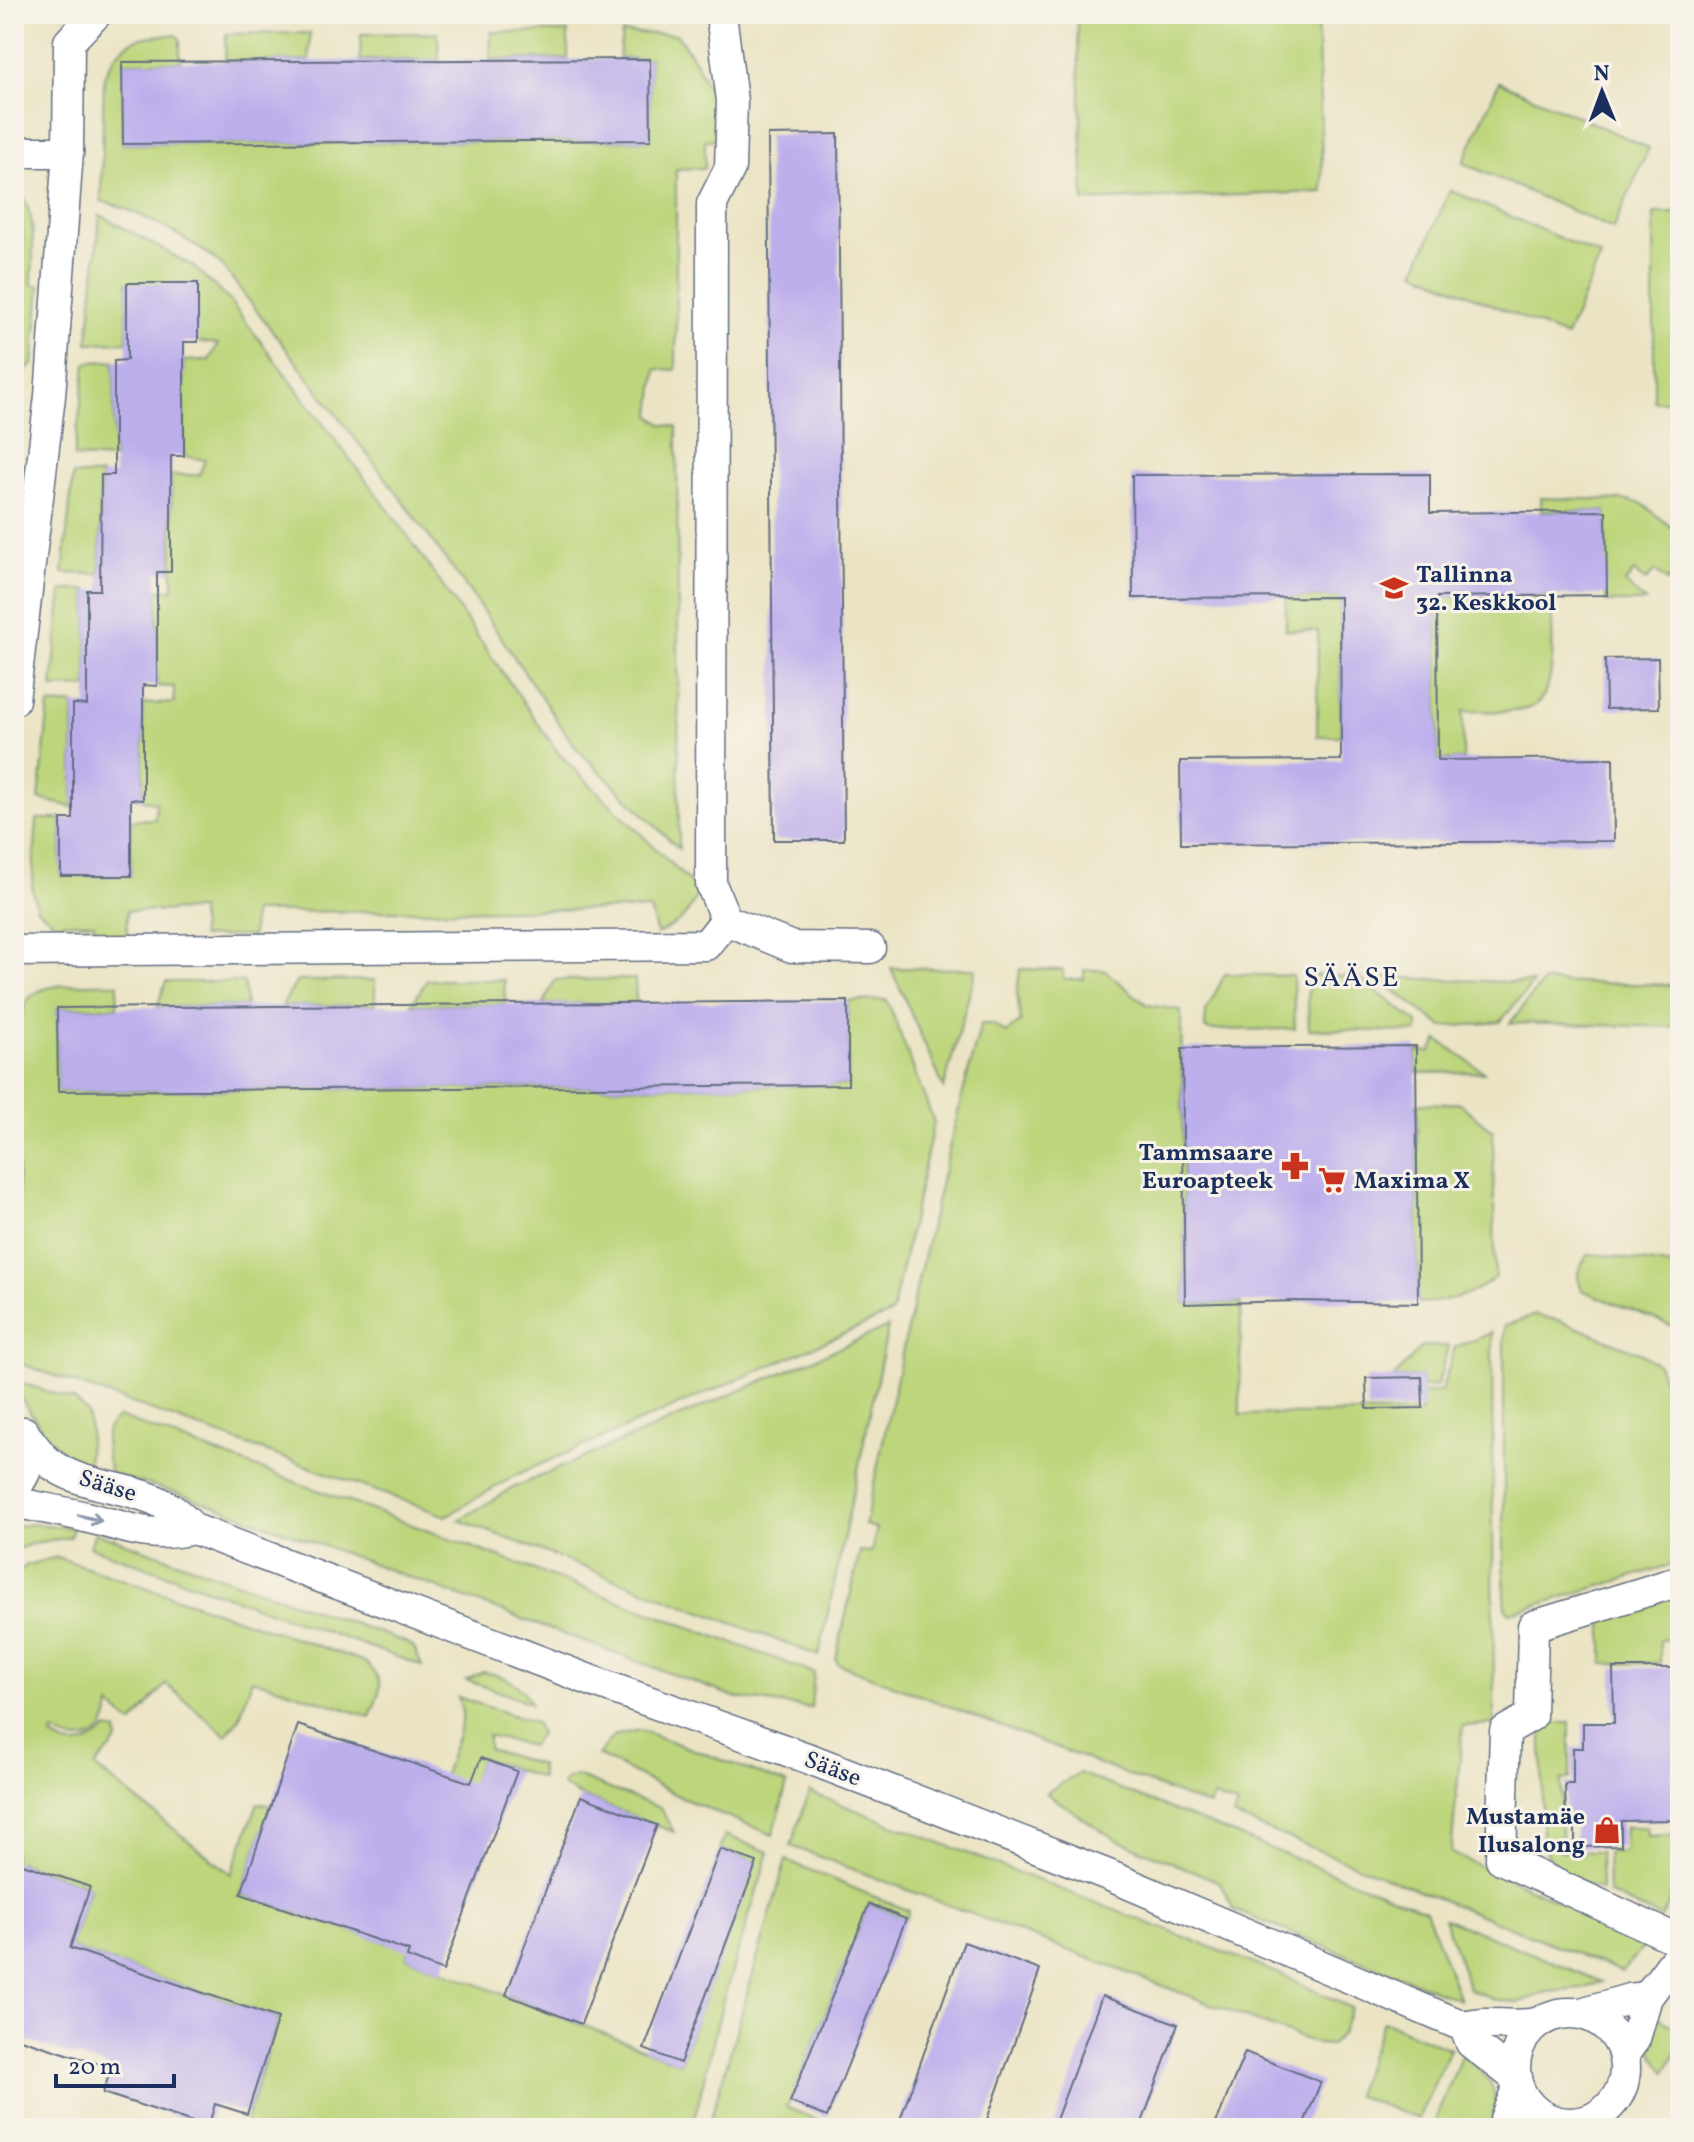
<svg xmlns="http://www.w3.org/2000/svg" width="1694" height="2142" font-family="Vollkorn,serif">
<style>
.green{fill:#bdd67b;stroke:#6c826c;stroke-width:2}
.building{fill:#bdafec}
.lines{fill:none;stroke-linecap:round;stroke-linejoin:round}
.street-casing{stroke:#646e82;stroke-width:33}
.street{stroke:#fff;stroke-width:30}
.oneway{stroke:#8d97ae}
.labels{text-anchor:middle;stroke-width:6;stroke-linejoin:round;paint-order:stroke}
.poi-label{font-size:24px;font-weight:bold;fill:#1b2f5e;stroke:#f7f3e8;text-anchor:start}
.street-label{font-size:24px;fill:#1b2f5e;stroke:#f7f3e8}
.quarter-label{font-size:28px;letter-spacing:2px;fill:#1b2f5e;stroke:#f7f3e8}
</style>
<rect width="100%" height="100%" fill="#f7f3e8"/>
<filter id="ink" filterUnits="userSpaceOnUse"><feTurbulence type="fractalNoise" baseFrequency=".0125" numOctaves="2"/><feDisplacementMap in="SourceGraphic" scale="16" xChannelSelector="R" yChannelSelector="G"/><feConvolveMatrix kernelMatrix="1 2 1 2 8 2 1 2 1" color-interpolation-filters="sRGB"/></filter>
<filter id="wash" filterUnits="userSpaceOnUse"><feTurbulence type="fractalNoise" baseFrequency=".006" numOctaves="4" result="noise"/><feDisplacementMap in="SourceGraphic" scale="32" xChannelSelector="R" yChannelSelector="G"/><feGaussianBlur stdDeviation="1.8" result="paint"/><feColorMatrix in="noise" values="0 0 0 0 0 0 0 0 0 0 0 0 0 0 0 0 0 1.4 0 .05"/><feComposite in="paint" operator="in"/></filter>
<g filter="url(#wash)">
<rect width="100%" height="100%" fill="#ebe4c4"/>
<g class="green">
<path d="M 1077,14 L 1317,14 L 1323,192 L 1084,201 Z"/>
<path d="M 491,32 L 568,32 L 568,59 L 490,59 Z"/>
<path d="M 310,33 L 309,61 L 225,61 L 226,34 Z"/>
<path d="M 438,33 L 439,60 L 360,60 L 361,34 Z"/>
<path d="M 622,33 L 676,34 C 702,66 715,98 720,139 L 705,140 L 705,168 L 676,169 L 676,370 L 656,369 L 651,416 L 662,424 L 677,427 L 679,849 L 576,748 L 474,598 L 397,493 L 220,263 C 192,241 136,209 101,201 L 104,77 C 118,41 138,34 176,35 L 180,39 L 180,62 L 123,62 L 123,144 L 650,140 L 650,59 L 619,58 Z"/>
<path d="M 1499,82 L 1649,148 L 1613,229 L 1463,163 Z"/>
<path d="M 1450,190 L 1601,256 L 1566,337 L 1415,271 Z"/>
<path d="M 14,191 C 40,204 32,259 32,285 L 40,286 L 33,365 L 20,372 L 14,372 L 14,287 L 23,287 L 22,215 L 14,215 Z"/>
<rect x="1654" y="213" width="26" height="188"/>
<path d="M 100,215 L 193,266 L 229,300 L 403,529 L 560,755 L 699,891 C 687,917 682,922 657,934 L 650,909 L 253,912 L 252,936 L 201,937 L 200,910 L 127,911 L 127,939 L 95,938 L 94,923 L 62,922 L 61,927 L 37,909 L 32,889 L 37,819 L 61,819 L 61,876 L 131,876 L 131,820 L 155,819 L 156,802 L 143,800 L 143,704 L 174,703 L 174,687 L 157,686 L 157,590 L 173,590 L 171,475 L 199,475 L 205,460 L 184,456 L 184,361 L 209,360 L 218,344 L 198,342 L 127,283 L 127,342 L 88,343 Z"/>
<path d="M 114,361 L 114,459 L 74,457 L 86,364 L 89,362 Z"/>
<path d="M 73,475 L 101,475 L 100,574 L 63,573 Z"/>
<path d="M 1541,498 L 1622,500 L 1641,503 L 1680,534 L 1680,575 L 1676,571 L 1667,581 L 1655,571 L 1645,581 L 1634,572 L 1625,583 L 1645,602 L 1606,602 L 1606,511 L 1541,511 Z"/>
<path d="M 62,590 L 87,590 L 87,687 L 52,688 Z"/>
<path d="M 1551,596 C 1551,624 1561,692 1532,707 C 1518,714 1480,711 1463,711 L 1463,760 L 1438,760 L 1437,597 Z"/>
<path d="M 1286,597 L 1340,597 L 1341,736 L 1317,736 L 1318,631 L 1286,630 Z"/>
<path d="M 73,704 L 73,807 L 39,799 L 49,705 Z"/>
<path d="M 891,968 L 976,969 L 944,1088 Z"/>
<path d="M 1020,969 L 1063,970 L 1063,979 L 1084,979 L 1084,970 L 1104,970 L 1147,1005 L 1181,1010 L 1185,1304 L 1241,1303 L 1240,1415 L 1422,1412 L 1422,1393 L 1441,1392 L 1455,1347 L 1492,1333 L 1494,1724 L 1463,1726 L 1451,1853 L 1648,1941 L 1622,1972 L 1233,1816 L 1237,1805 L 1214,1797 L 1209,1806 L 838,1664 L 836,1659 L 860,1551 L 871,1552 L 877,1528 L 865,1525 C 901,1357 936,1190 981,1024 L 992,1024 L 1006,1033 L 1021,1021 L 1017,994 Z"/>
<path d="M 1225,974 L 1293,976 L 1295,1029 L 1210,1030 L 1205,1028 L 1206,1011 Z"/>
<path d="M 1307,975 L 1357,977 L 1418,1023 L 1418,1032 L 1309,1029 Z"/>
<path d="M 1376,977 L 1533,983 L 1500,1022 L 1443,1027 Z"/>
<path d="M 635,979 L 636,1003 L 543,1004 L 555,980 Z"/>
<path d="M 375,980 L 375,1005 L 282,1006 L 297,981 Z"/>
<path d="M 427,980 L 504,980 L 505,1004 L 411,1005 Z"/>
<path d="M 166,982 L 244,982 L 246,1006 L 157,1007 Z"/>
<path d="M 1543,982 L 1680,985 L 1680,1027 L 1510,1023 Z"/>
<path d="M 118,984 L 117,1007 L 57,1008 L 58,1091 L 848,1085 L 848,1001 L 887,1000 L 934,1122 L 892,1313 L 518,1474 L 446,1516 L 19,1363 L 17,1031 C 20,1022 22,1009 27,1001 C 40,980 96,984 118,984 Z"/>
<path d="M 1438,1040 L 1484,1072 L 1416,1073 L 1416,1051 L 1431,1052 Z"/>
<path d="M 1459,1103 L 1493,1131 L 1495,1278 C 1471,1296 1448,1302 1418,1303 L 1417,1104 Z"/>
<path d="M 1588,1255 L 1602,1255 L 1680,1267 L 1680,1329 L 1583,1291 C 1574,1276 1578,1268 1588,1255 Z"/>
<path d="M 1535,1315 L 1561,1321 L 1642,1354 L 1658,1365 L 1680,1418 L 1680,1562 L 1510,1613 L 1506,1609 L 1504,1582 L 1504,1326 Z"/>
<path d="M 888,1327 L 819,1656 L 459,1520 L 513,1488 Z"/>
<path d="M 1423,1346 L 1448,1346 L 1437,1386 L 1422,1387 L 1422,1377 L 1393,1378 Z"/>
<path d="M 21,1383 L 74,1400 L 87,1412 L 90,1431 L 87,1467 C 53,1454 34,1416 14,1388 L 14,1385 Z"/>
<path d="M 119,1417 L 814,1673 L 811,1708 L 737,1698 L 240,1515 L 175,1492 L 110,1474 C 107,1453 97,1430 119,1417 Z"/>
<path d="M 37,1524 L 73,1528 L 70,1537 L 34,1543 L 14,1550 L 14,1526 Z"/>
<path d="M 95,1532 L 405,1642 L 414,1648 L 422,1666 L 90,1547 Z"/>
<path d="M 57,1557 L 365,1662 C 388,1684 380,1690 370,1717 L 252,1679 L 239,1719 L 226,1735 L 166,1684 L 132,1724 L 110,1705 C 108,1740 80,1748 53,1732 L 52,1736 C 71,1752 91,1745 107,1729 L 117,1731 L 118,1740 L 95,1767 L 231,1874 L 258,1803 L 271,1806 L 241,1894 L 387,1943 L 462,1722 L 462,1711 L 458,1697 L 536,1723 L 540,1734 L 531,1746 L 488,1736 L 488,1749 L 540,1765 L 541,1778 L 481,1758 L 407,1957 L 680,2063 L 756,1862 L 720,1849 L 725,1835 L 769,1852 L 723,2000 L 692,2128 L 244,2128 L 278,2018 L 70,1948 L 90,1887 L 19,1862 L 14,1875 L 14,1576 L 27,1565 Z"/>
<path d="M 1680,1591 L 1680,1639 L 1660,1640 L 1660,1663 L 1603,1664 L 1603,1614 Z"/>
<path d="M 483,1672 C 506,1676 520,1683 531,1703 L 466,1680 Z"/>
<path d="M 1542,1723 L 1570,1723 L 1570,1779 L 1561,1780 L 1561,1851 L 1600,1852 L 1601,1890 C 1573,1879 1547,1870 1542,1838 Z"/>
<path d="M 640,1730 L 787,1784 L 773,1835 L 682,1798 L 598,1755 L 613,1736 Z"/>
<path d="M 1079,1773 L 1426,1910 L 1460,2000 L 1234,1910 L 1220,1882 L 1115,1839 L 1046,1793 Z"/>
<path d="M 576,1776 L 660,1808 L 674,1832 L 581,1796 L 562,1786 L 565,1780 Z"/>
<path d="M 809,1792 L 1280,1974 L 1351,2008 L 1342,2033 L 1330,2045 L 1317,2044 L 791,1846 Z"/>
<path d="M 1625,1827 L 1647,1827 L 1648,1836 L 1680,1835 L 1680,1880 L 1661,1918 L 1608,1893 L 1607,1852 L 1624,1852 Z"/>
<path d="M 786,1860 L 909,1911 L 906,1919 L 869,1904 L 790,2102 L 786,2107 L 837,2128 L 708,2128 Z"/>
<path d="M 1444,1918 L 1602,1982 L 1582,1989 L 1547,1992 L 1517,2003 L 1494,1999 L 1469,1989 Z"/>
<path d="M 1655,2015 L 1680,2030 L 1680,2047 L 1665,2072 C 1648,2050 1647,2041 1655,2015 Z"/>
<path d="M 1383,2021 L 1450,2049 L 1418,2119 L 1355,2095 Z"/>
<path d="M 1462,2054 C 1488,2075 1504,2092 1490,2128 L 1432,2128 Z"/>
</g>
<g id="blocks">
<g class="building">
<path d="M 650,59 L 651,140 L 123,144 L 122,62 Z"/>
<path d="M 838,134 L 844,840 L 774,840 L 768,135 Z"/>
<path d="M 127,283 L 198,283 L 198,342 L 184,342 L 184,456 L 171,456 L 171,572 L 157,572 L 157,686 L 143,685 L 143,800 L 131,799 L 131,876 L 61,876 L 61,819 L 73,819 L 73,704 L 87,705 L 87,590 L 100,590 L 101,475 L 114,475 L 114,361 L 127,360 Z"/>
<path d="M 1430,474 L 1430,513 L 1606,511 L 1607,595 L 1437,597 L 1438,760 L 1613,758 L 1614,841 L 1181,844 L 1180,761 L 1341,760 L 1340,597 L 1133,598 L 1132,475 Z"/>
<path d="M 1658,658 L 1659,708 L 1606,709 L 1605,659 Z"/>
<path d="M 848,1001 L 848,1085 L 58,1091 L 57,1008 Z"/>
<path d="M 1416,1046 L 1418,1303 L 1293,1301 L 1185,1304 L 1182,1048 Z"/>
<path d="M 1422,1377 L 1423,1408 L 1367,1409 L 1366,1378 Z"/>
<path d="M 1613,1668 L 1680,1668 L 1680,1768 L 1673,1768 L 1673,1820 L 1621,1821 L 1621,1846 L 1575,1847 L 1575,1823 L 1566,1823 L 1565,1784 L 1573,1784 L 1573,1748 L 1583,1748 L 1583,1723 L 1614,1723 Z"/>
<path d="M 298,1725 L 471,1783 L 481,1758 L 517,1771 L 443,1971 L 407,1957 L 409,1951 L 241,1894 Z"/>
<path d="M 581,1796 L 657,1825 L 581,2024 L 506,1995 Z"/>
<path d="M 720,1849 L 757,1862 L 680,2063 L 644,2049 Z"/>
<path d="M 14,1861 L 90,1887 L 70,1948 L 278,2018 L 247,2114 L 215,2104 L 208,2127 L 103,2093 L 111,2068 L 14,2037 Z"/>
<path d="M 869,1904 L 906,1919 L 827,2117 L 790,2102 Z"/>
<path d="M 964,1942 L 1040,1970 L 984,2128 L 897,2128 Z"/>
<path d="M 1102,1996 L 1178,2024 L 1140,2128 L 1053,2128 Z"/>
<path d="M 1245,2052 L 1321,2082 L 1302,2128 L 1214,2128 Z"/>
</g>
</g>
</g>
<g filter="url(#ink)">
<use href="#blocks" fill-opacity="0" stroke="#646e82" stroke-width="2"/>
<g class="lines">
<g class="street-casing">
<g id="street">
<path d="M 14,152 L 68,152"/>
<path d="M 14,700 L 50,396 L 68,152 L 69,42 L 96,14"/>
<path d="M 726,920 L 792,947 L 870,948"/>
<path d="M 14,951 L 706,945 L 726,920 L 711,884 L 712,204 L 730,168 L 732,101 L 721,14"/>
<path d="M 26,1436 C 32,1443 39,1453 46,1460 C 76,1486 119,1485 153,1499 C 170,1506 181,1516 194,1529 L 592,1681 L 810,1759 L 1108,1875 L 1465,2027"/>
<path d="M 14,1489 C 29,1472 33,1454 24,1432"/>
<path d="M 14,1502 C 39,1508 64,1511 89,1518 C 131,1528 149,1539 194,1529"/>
<path d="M 1680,1581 L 1533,1626 L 1531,1716 L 1505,1731 L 1501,1859 L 1680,1941"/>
<path d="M 1581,2013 L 1629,1999 L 1647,1997"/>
<circle cx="1570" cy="2068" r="55"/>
<path d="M 1465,2027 L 1471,2043 L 1516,2078"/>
<path d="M 1465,2027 C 1488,2020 1510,2028 1537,2023"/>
<path d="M 1624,2054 L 1635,2039 L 1647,1997 L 1680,1953"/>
<path d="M 1505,2128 L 1505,2119 L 1518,2086"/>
</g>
</g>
<use href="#street" class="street"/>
</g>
<defs><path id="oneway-shaft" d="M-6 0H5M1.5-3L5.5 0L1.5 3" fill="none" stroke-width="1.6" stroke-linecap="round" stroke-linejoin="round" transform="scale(2)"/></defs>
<use class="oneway" href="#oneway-shaft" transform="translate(90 1518) rotate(14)"/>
</g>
<defs>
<g id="school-bare" transform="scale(2.16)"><path d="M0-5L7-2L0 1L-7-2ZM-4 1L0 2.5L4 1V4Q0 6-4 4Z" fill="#c8321e" stroke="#f7f3e8" stroke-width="2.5" paint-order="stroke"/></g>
<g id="pharmacy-bare" transform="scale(2.16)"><path d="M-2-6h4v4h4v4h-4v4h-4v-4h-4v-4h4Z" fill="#c8321e" stroke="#f7f3e8" stroke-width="2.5" paint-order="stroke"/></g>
<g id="supermarket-bare" transform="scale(2.16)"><path d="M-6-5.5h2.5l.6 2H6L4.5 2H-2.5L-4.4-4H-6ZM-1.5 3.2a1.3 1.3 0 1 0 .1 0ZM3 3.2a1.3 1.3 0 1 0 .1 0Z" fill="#c8321e" stroke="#f7f3e8" stroke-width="2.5" paint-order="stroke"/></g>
<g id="shop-bare" transform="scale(2.16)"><path d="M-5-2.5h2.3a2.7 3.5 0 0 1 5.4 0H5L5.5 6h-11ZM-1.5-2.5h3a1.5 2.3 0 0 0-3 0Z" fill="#c8321e" stroke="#f7f3e8" stroke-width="2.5" paint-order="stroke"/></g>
</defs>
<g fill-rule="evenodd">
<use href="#school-bare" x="1394" y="588"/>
<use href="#pharmacy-bare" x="1295" y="1166"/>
<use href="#supermarket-bare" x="1332" y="1180"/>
<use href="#shop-bare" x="1607" y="1830"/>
</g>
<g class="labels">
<g class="poi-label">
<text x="1416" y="582">Tallinna<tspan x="1416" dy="28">32. Keskkool</tspan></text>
<text x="1273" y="1160" text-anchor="end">Tammsaare<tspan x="1273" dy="28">Euroapteek</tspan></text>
<text x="1354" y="1188">Maxima X</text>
<text x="1585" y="1824" text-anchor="end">Mustamäe<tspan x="1585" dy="28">Ilusalong</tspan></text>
</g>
<g class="street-label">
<text transform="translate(108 1485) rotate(17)" y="8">Sääse</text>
<text transform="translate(833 1768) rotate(21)" y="8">Sääse</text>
</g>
<g class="quarter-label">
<text x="1352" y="986">SÄÄSE</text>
</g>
</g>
<rect width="1694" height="2142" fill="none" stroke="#f7f3e8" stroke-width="48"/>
<g transform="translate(1602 92) rotate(359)" stroke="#f7f3e8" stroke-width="6" paint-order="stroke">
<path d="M0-6L14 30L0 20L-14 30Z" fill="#1b2f5e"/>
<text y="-12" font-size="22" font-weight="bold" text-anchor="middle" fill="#1b2f5e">N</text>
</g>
<path d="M56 2074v12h118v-12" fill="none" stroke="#1b2f5e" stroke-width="4"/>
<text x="68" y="2074" font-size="24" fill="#1b2f5e" stroke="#f7f3e8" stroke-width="6" paint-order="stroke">20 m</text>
</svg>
